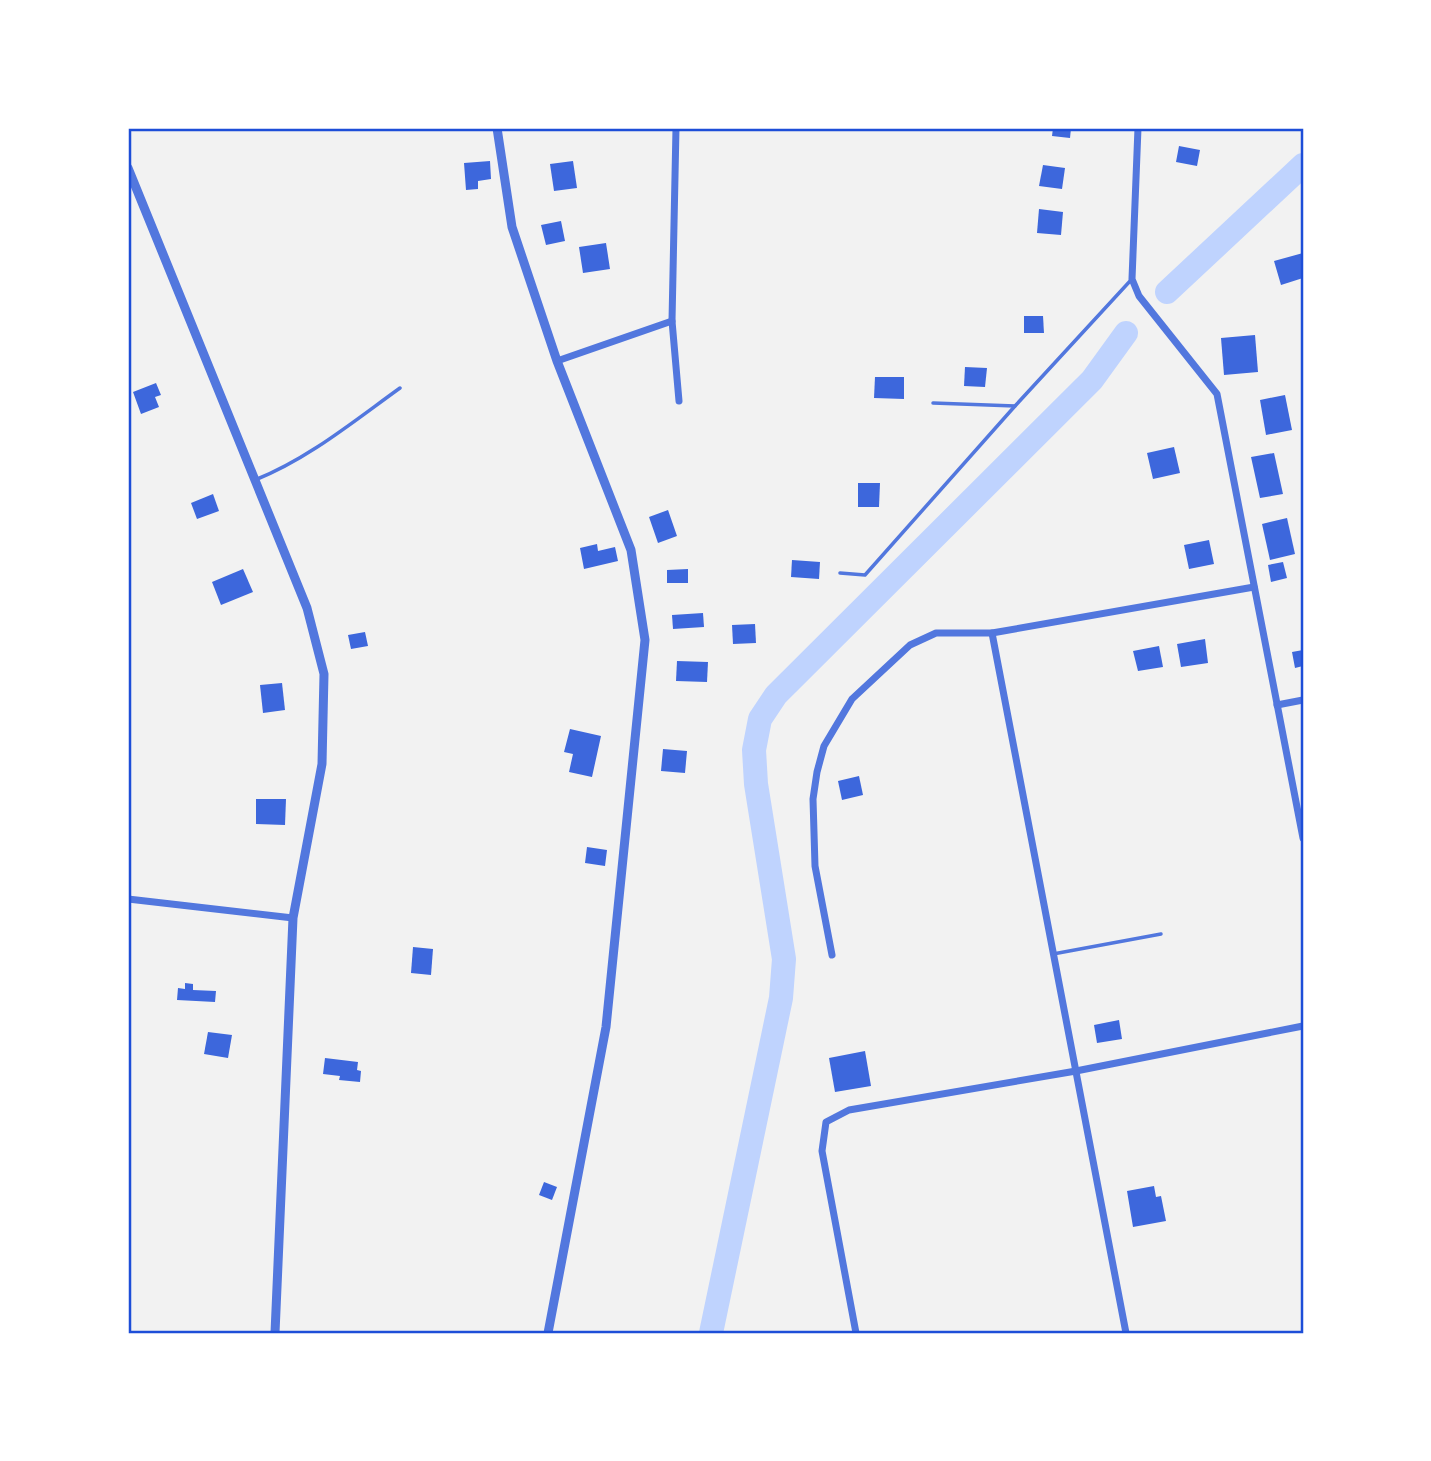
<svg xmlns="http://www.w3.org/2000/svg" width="1431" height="1461" font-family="'DejaVu Sans',sans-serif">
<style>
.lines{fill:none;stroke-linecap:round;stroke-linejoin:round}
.river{stroke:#bfd3fe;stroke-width:24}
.building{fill:#3d67dc}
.service{stroke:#5277de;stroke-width:3.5}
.minor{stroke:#5277de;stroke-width:7}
.tertiary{stroke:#5277de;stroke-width:9}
.neatline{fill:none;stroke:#1d4ed8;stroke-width:2.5}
</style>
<rect width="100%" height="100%" fill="#f2f2f2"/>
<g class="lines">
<g class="river">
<path d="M 1167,292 L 1303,165"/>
<path d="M 711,1333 L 781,998 L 784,959 L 756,784 L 754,750 L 760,719 L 776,695 L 1092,380 L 1126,333"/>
</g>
</g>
<g class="building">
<path d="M 1053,128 L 1071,128 L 1070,138 L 1052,136 Z"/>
<path d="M 1179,146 L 1200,150 L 1197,166 L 1176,162 Z"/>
<path d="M 490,161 L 491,179 L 478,181 L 478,189 L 466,190 L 464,163 Z"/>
<path d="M 573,161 L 577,188 L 554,191 L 550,164 Z"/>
<path d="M 1043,165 L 1065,168 L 1062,189 L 1039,186 Z"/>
<path d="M 1039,209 L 1063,212 L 1061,235 L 1037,233 Z"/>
<path d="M 561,221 L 565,241 L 546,245 L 541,225 Z"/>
<path d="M 606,243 L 610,269 L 583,273 L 579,247 Z"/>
<path d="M 1303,253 L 1303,278 L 1281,285 L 1274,261 Z"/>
<path d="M 1024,316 L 1043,316 L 1044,333 L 1024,333 Z"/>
<path d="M 1255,335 L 1258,372 L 1224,375 L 1221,338 Z"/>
<path d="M 965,367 L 987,368 L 985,387 L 964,386 Z"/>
<path d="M 875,377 L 904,377 L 904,399 L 874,398 Z"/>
<path d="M 156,383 L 161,395 L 155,397 L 159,407 L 141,414 L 133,392 Z"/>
<path d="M 1285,395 L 1292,430 L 1266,435 L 1260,400 Z"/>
<path d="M 1174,447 L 1180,473 L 1153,479 L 1147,453 Z"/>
<path d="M 1274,453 L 1283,494 L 1260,498 L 1251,457 Z"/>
<path d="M 858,483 L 880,483 L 879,507 L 858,507 Z"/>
<path d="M 213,494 L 219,511 L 197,519 L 191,503 Z"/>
<path d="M 668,510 L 677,536 L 658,543 L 649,517 Z"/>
<path d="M 1287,518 L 1295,554 L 1270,560 L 1262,524 Z"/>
<path d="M 1209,540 L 1214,564 L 1189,569 L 1184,545 Z"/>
<path d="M 597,544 L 598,551 L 615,547 L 618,561 L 584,569 L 580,548 Z"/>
<path d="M 792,560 L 820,562 L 819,579 L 791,577 Z"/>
<path d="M 1283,562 L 1287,578 L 1271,582 L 1268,565 Z"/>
<path d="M 243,569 L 253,592 L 221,605 L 212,582 Z"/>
<path d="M 688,569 L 688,583 L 667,583 L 667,570 Z"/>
<path d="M 703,613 L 704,627 L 673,629 L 672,615 Z"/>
<path d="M 755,624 L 756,643 L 733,644 L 732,625 Z"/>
<path d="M 365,632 L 368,646 L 351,649 L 348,635 Z"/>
<path d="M 1205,639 L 1208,663 L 1181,667 L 1177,644 Z"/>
<path d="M 1159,646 L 1163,667 L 1138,671 L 1133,651 Z"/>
<path d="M 1303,650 L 1303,666 L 1295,668 L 1292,652 Z"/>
<path d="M 677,661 L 708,662 L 707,682 L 676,681 Z"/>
<path d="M 282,683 L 285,710 L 263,713 L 260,685 Z"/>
<path d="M 570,729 L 601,736 L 592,777 L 569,772 L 573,754 L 564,752 Z"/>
<path d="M 663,749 L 687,751 L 685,773 L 661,771 Z"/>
<path d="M 859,776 L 863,795 L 842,800 L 838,781 Z"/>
<path d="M 256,799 L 286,799 L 285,825 L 256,824 Z"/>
<path d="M 587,847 L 607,850 L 605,866 L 585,863 Z"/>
<path d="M 413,947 L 433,949 L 431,975 L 411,973 Z"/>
<path d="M 185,983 L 193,984 L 193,990 L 216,991 L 215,1002 L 177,1000 L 178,988 L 185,989 Z"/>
<path d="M 1119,1020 L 1122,1039 L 1097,1043 L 1094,1025 Z"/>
<path d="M 208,1032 L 232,1035 L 228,1058 L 204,1054 Z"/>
<path d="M 865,1051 L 871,1086 L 835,1092 L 829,1058 Z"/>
<path d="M 325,1058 L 358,1062 L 357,1070 L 361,1071 L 360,1082 L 339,1080 L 340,1076 L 323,1074 Z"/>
<path d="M 544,1182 L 557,1187 L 552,1200 L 539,1195 Z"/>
<path d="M 1154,1186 L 1156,1197 L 1161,1196 L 1166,1221 L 1133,1227 L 1127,1191 Z"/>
</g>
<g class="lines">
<g class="service">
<path d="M 933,403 L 1015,406"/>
<path d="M 255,480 C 308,459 354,421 400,388"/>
<path d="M 840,573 L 865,575 L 1015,406 L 1131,280"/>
<path d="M 1053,954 L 1161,934"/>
</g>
<g class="minor">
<path d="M 676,128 L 672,321 L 679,401"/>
<path d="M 1138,128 L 1132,279 L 1139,296 L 1217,394 L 1303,838"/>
<path d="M 557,361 L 672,321"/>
<path d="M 992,633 L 1126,1333"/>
<path d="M 1277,705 L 1303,700"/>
<path d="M 128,899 L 293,918"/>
<path d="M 832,955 L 815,866 L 813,799 L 817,772 L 824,746 L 852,699 L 910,645 L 936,633 L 992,633 L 1254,587"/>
<path d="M 856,1333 L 822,1151 L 826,1122 L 849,1110 L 1076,1071 L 1303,1026"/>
</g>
<g class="tertiary">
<path d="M 497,128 L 512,227 L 557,361 L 631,550 L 645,640 L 606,1027 L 548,1333"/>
<path d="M 128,168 L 307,608 L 324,674 L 322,764 L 293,918 L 275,1333"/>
</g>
</g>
<rect width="1431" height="1461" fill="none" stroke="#ffffff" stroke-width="259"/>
<rect x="130" y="130" width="1172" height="1202" class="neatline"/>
</svg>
